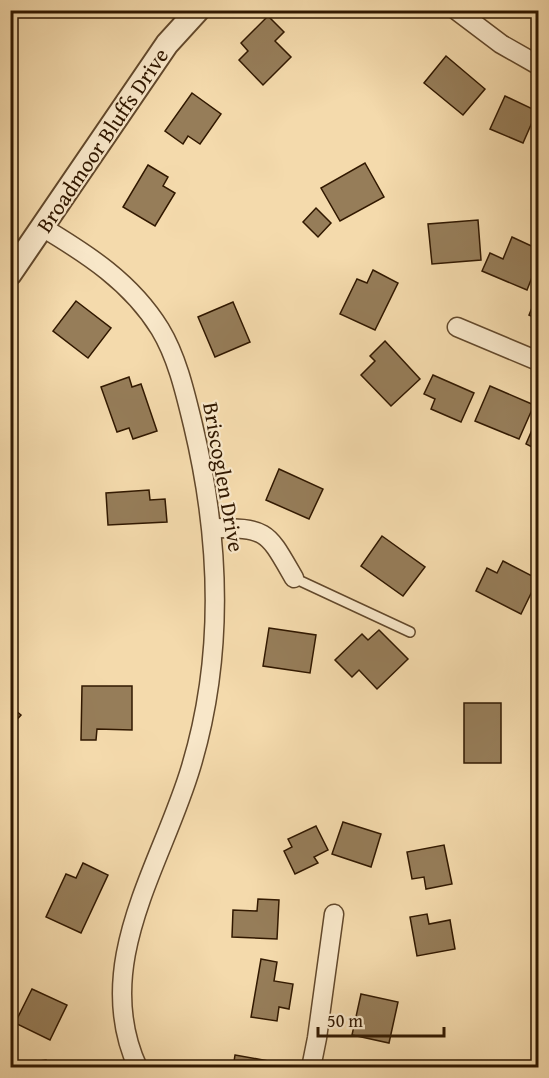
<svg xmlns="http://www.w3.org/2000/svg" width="549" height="1078" font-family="'Gentium Book Plus',serif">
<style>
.building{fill:#967d59;stroke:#311800;stroke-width:1.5}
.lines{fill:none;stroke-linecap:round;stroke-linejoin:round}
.service-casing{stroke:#62482b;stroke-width:12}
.minor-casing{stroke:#62482b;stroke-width:21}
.tertiary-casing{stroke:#62482b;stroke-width:26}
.service{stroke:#f8e7c9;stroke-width:9}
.minor{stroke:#f8e7c9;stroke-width:18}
.tertiary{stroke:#f8e7c9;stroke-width:22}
.labels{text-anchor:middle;stroke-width:4.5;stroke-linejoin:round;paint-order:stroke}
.street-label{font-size:22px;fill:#311800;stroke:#f8e7c9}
</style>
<rect width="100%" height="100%" fill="#f4daac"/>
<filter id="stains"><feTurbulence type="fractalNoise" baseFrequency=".00333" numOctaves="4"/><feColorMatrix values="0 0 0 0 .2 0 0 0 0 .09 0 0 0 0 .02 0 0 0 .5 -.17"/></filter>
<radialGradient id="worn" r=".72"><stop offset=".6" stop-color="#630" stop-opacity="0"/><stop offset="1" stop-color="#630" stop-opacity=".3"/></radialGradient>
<g class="building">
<path d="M 268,16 L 284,32 L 275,41 L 291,57 L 263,85 L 239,60 L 248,51 L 241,43 Z"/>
<path d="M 446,56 L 485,89 L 463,115 L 424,83 Z"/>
<path d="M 192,93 L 221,114 L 200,144 L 188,136 L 183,144 L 165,131 Z"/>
<path d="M 505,96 L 537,111 L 523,143 L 490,129 Z"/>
<path d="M 365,163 L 384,197 L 340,221 L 321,188 Z"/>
<path d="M 148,165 L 168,177 L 163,186 L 175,193 L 155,226 L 123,207 Z"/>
<path d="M 316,208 L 331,223 L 318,237 L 303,222 Z"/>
<path d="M 478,220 L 481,260 L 432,264 L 428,224 Z"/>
<path d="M 512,237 L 538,249 L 538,262 L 527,290 L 482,271 L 490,253 L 503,259 Z"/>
<path d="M 373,270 L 398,283 L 375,330 L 340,314 L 357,279 L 367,283 Z"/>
<path d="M 538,293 L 538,319 L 529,315 Z"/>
<path d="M 76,301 L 111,328 L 88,358 L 53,331 Z"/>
<path d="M 233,302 L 250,342 L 215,357 L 198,317 Z"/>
<path d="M 385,341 L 420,379 L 391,406 L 361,375 L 375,361 L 370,356 Z"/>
<path d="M 433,375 L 474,393 L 461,422 L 431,409 L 435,399 L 424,394 Z"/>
<path d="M 129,377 L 132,387 L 141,384 L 157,431 L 133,439 L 129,428 L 117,432 L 101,387 Z"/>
<path d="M 490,386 L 534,405 L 519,439 L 475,421 Z"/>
<path d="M 538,416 L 538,450 L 526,444 Z"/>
<path d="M 279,469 L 323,489 L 309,519 L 266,500 Z"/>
<path d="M 149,490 L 150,500 L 165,499 L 167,522 L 108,525 L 106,493 Z"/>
<path d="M 382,536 L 425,567 L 403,596 L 361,566 Z"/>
<path d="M 503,561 L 538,579 L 521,614 L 476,591 L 487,568 L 497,573 Z"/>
<path d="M 269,628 L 316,635 L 310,673 L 263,666 Z"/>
<path d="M 379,630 L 408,659 L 377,689 L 359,670 L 352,677 L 335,660 L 362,634 L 368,640 Z"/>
<path d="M 82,686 L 132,686 L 132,730 L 97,729 L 96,740 L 81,740 Z"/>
<rect x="464" y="703" width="37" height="60"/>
<path d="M 10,706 L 21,715 L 10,727 Z"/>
<path d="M 343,822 L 381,834 L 371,867 L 332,854 Z"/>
<path d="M 316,826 L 328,850 L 314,857 L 318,863 L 295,874 L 284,851 L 292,847 L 288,839 Z"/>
<path d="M 444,845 L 452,884 L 426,889 L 424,877 L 412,879 L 407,852 Z"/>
<path d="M 83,863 L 108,875 L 81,933 L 46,917 L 66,874 L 76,878 Z"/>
<path d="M 258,899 L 279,900 L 277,939 L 232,937 L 233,910 L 257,911 Z"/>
<path d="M 427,914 L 429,924 L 450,920 L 455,949 L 417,956 L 410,917 Z"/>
<path d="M 261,959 L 277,962 L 274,981 L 293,984 L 289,1009 L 279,1007 L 277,1021 L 251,1017 Z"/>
<path d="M 32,989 L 67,1005 L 50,1040 L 15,1023 Z"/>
<path d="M 361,994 L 398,1002 L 389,1043 L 352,1035 Z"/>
<path d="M 235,1055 L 269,1061 L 268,1068 L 233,1068 Z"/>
<path d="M 46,1060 L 48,1068 L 18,1068 L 18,1064 Z"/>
</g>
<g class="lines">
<g class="service-casing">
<path id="service" d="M 294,578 L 410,632"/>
</g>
<g class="minor-casing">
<g id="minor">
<path d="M 456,10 L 501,44 L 538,65"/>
<path d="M 42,227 C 87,254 131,282 160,329 C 177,357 185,392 193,425 C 220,538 225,654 191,767 C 162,865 90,964 138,1068"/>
<path d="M 457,327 L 538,361"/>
<path d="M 212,528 C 268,528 267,531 294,578"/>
<path d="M 311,1068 L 317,1038 L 334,914"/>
</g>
</g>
<g class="tertiary-casing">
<path id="tertiary" d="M 10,274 L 167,44 L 198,10"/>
</g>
<use href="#service" class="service"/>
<use href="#minor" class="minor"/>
<use href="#tertiary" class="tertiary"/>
</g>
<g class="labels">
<g class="street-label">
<text transform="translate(102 140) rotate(-56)" y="8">Broadmoor Bluffs Drive</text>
<text transform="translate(224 477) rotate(80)" y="8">Briscoglen Drive</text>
</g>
</g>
<rect width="549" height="1078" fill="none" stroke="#f4daac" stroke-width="36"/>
<rect x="12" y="12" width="525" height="1054" fill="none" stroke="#311800" stroke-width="3"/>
<rect x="18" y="18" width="513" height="1042" fill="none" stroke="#311800" stroke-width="1.5"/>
<path d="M318 1027v9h126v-9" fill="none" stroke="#311800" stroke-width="3"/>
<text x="327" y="1027" font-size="18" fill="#311800" stroke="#f8e7c9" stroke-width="4.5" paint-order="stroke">50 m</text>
<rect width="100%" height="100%" filter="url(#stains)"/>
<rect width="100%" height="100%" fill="url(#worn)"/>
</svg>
